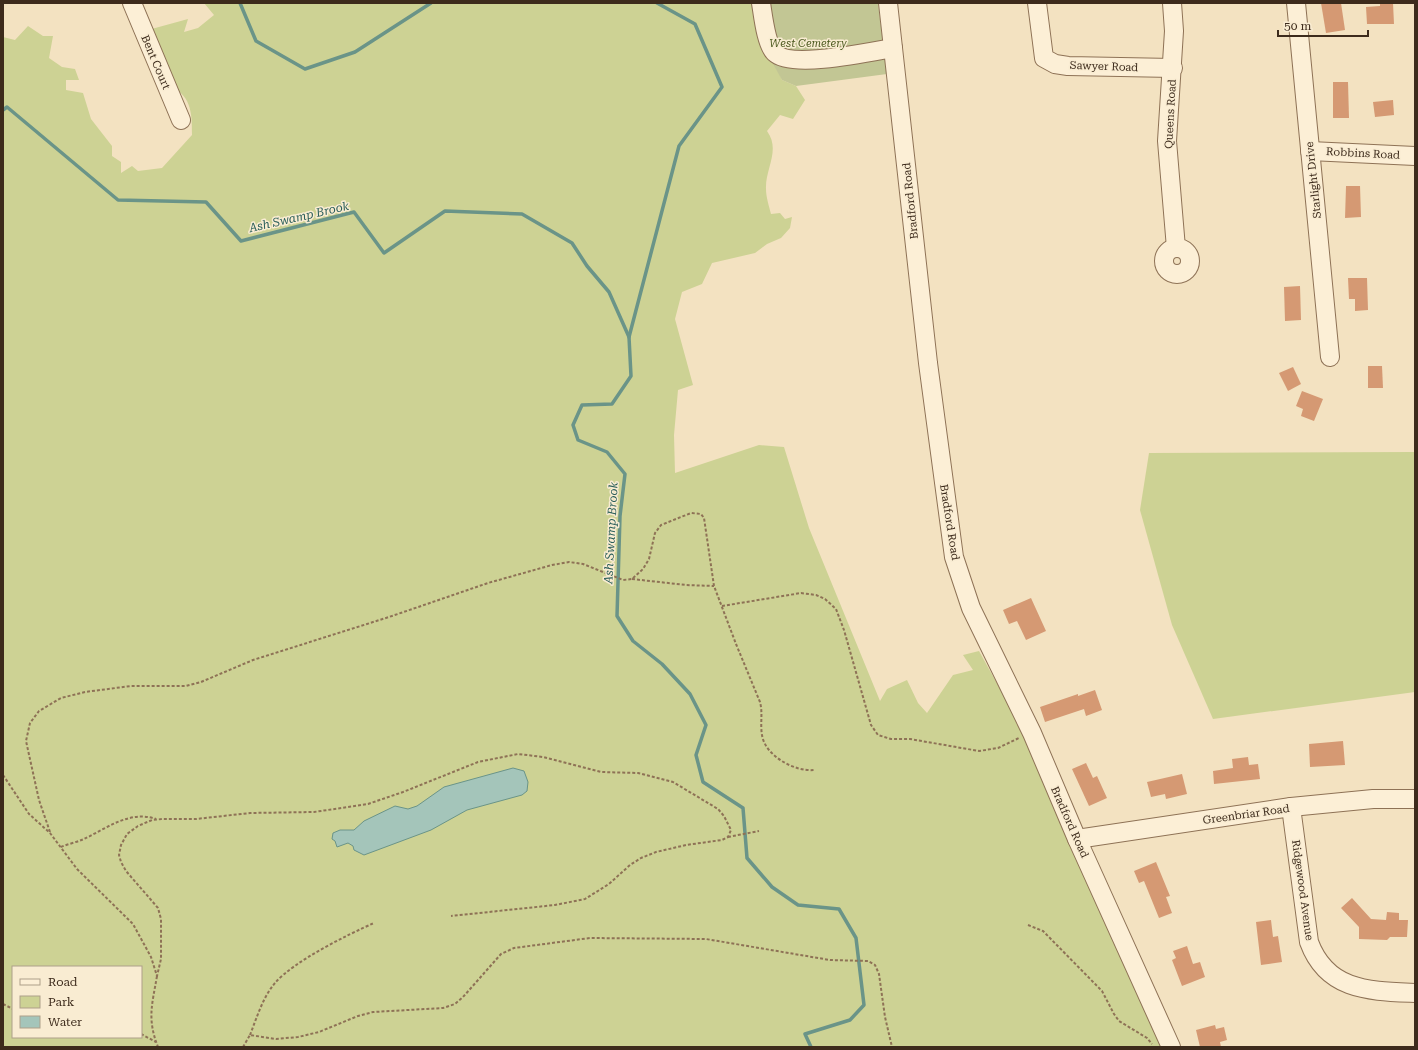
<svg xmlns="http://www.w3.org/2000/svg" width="1418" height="1050" font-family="'Roboto Serif',serif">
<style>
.green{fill:#cdd294;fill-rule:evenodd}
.cemetery{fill:#c2c694}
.water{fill:#a4c5ba;stroke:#6a9488}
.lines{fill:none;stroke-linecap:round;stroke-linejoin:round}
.stream{stroke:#6a9488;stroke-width:3.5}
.building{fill:#d59973}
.minor-casing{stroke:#8e7256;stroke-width:20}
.path{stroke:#8e7256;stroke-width:2;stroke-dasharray:3 2;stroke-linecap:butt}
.minor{stroke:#fcefd6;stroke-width:18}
.labels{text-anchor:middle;stroke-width:3;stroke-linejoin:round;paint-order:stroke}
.park-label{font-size:11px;font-style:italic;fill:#4e5b21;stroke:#f9ecd2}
.street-label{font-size:11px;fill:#3d2b1c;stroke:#f9ecd2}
.water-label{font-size:12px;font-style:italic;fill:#2a5e59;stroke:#f9ecd2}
</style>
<rect width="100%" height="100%" fill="#f3e2c1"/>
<g class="green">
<path d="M 204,3 L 752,3 L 782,80 L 796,86 L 805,100 L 793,119 L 780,115 L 767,131 C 781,150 765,169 766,189 C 766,197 769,206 771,214 L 780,213 L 785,219 L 792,217 L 790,228 L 781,238 L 767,244 L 755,253 L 712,263 L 702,284 L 682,292 L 675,319 L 693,385 L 678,390 L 674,435 L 675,473 L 759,445 L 784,447 L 809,528 L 880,701 L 887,689 L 907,680 L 918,703 L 927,713 L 953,675 L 973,670 L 963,655 L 979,651 L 1031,745 L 1163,1047 L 3,1047 L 3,37 L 15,40 L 28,26 L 43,36 L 53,36 L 49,58 L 62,67 L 75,69 L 79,80 L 66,80 L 66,90 L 83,93 L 91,119 L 112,146 L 112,156 L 121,162 L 121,173 L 132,166 L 138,171 L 162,168 L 192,135 C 192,115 192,97 172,87 L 148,30 L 188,19 L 184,32 L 198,28 L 214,15 ZM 13,967 L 141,967 L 141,1037 L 13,1037 Z"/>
<path d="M 1415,452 L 1415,692 L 1213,719 L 1172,625 L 1140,510 L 1149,453 Z"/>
</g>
<path class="cemetery" d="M 752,3 L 878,3 L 887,74 L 796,86 L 782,80 L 766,51 Z"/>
<path class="water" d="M 513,768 L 524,771 L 528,782 L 527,791 L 522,795 L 467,810 L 431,830 L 364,855 L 354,850 L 353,846 L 348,843 L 337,847 L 335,841 L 332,839 L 333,833 L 340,830 L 354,830 L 364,821 L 395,806 L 408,809 L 417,806 L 444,787 Z"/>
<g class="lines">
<g class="stream">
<path d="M 240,3 L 256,41 L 305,69 L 355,52 L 431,3"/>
<path d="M 3,110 L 7,107 L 118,200 L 206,202 L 241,241 L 354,212 L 384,253 L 445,211 L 522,214 L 572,243 L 587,266 L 609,292 L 629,337 L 631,376 L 612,404 L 582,405 L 573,425 L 578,440 L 607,452 L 625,474 L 620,516 L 617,616 L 633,641 L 662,664 L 690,694 L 706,725 L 696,755 L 703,782 L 743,808 L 747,858 L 772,887 L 798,905 L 839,909 L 856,938 L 864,1005 L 850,1020 L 805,1034 L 811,1047"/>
<path d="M 629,337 L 679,146 L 722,87 L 695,24 L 657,3"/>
</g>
</g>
<g class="building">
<path d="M 1321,3 L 1341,3 L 1345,30 L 1326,33 Z"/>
<path d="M 1380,3 L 1393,3 L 1394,24 L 1367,24 L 1366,7 L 1380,6 Z"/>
<path d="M 1333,82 L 1348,82 L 1349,118 L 1333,118 Z"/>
<path d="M 1393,100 L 1394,115 L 1375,117 L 1373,102 Z"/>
<path d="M 1346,186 L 1360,186 L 1361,217 L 1345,218 Z"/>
<path d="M 1348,278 L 1367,278 L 1368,310 L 1355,311 L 1355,299 L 1349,299 Z"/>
<path d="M 1300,286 L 1301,320 L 1285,321 L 1284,287 Z"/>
<path d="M 1368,366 L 1382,366 L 1383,388 L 1368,388 Z"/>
<path d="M 1293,367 L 1301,384 L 1288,391 L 1279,373 Z"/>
<path d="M 1302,391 L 1323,399 L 1314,421 L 1301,416 L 1303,409 L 1296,406 Z"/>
<path d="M 1031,598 L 1046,631 L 1026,640 L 1017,621 L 1009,624 L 1003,610 Z"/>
<path d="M 1095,690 L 1102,710 L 1086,716 L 1084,709 L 1045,722 L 1040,707 L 1078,694 L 1078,696 Z"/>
<path d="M 1343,741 L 1345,765 L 1310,767 L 1309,744 Z"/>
<path d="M 1248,757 L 1249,765 L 1258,764 L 1260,779 L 1214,784 L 1213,771 L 1233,768 L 1232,759 Z"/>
<path d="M 1086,763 L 1093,778 L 1097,776 L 1107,798 L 1089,806 L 1072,769 Z"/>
<path d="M 1182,774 L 1187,794 L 1166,799 L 1165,794 L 1151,797 L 1147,782 Z"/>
<path d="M 1156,862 L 1170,896 L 1166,897 L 1172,913 L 1159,918 L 1144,881 L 1139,883 L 1134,871 Z"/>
<path d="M 1352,898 L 1371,919 L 1386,920 L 1387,912 L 1399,913 L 1399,920 L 1408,920 L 1407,937 L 1390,937 L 1387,940 L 1359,939 L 1359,927 L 1341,908 Z"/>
<path d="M 1271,920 L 1273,937 L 1278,936 L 1282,962 L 1261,965 L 1256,922 Z"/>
<path d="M 1187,946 L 1193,964 L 1200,962 L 1205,977 L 1182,986 L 1172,960 L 1176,958 L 1173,951 Z"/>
<path d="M 1215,1025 L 1216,1029 L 1224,1027 L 1227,1040 L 1220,1042 L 1221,1047 L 1200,1047 L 1196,1030 Z"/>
</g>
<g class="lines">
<g class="minor-casing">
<g id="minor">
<path d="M 132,3 L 181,120"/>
<path d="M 761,3 C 763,15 766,45 775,53 C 791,69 870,52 893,48"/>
<path d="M 888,3 L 928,363 L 954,557 L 971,608 L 1032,733 L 1077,839 L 1171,1047"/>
<path d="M 1037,3 L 1044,58 L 1055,64 L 1068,66 L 1173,68"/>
<path d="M 1172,3 L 1174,31 L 1167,141 L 1176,248"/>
<path d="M 1296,3 L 1330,357"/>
<path d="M 1310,151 L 1415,156"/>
<circle cx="1177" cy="261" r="13"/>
<path d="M 1291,807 L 1309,942 C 1327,991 1369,991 1415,993"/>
<path d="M 1077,839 L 1291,807 L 1373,799 L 1415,799"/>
</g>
</g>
<g class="path">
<path d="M 632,579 L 686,585 L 714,586"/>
<path d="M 722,606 L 801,593 L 816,595 L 825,599 L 836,609 L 844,630 L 871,725 L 878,735 L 891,739 L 910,739 L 979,751 L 998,748 L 1019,738"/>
<path d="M 3,775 L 29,814 L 50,833 L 77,869 L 133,924 L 151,957 L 157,976 L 161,959 L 161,919 L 158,908 L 126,871 L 121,862 L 119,855 L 121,845 L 127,834 L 138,826 L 152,820 L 163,819 L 196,819 L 250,813 L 314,812 L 368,804 L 403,792 L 478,762 L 518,754 L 543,757 L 601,772 L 638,773 L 673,782 L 718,809 L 724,816 L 731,830 L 728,837 L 722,840 L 686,845 L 656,852 L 641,858 L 630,865 L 609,884 L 585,899 L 555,905 L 451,916"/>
<path d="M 50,832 L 39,800 L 26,741 L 30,723 L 39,711 L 61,698 L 85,692 L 131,686 L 186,686 L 201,682 L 253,660 L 389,617 L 488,583 L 552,565 L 569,562 L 583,564 L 623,580 L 632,579 L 643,569 L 649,559 L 655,533 L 661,525 L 691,513 L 701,514 L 704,518 L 714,586 L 736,644 L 760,702 C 763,713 760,724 762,735 C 765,756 795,772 814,770"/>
<path d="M 728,837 L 759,831"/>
<path d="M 61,847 C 68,844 77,842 84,839 C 107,828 130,810 156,819"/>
<path d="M 1028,925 L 1043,931 L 1102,991 L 1114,1014 L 1119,1021 L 1147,1038 L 1152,1044"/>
<path d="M 157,976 C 152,1005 147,1019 158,1047"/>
<path d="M 3,1004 L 13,1009"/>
<path d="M 141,1034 L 156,1042"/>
<path d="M 250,1035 C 257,1017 263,997 275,983 C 294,961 347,935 374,923"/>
<path d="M 243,1047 L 250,1035 L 276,1039 L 298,1037 L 319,1032 L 358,1016 L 373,1012 L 443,1008 L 455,1004 L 463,997 L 501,954 L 514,948 L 590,938 L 706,939 L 830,960 L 868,961 L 875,965 L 879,974 L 885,1017 L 892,1047"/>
</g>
<use href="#minor" class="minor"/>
</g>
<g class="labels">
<g class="park-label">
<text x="808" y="47">West Cemetery</text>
</g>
<g class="street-label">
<text transform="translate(156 62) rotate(67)" y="4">Bent Court</text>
<text transform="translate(1104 66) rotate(2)" y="4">Sawyer Road</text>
<text transform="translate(1170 114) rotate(-87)" y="4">Queens Road</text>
<text transform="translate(1363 153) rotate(3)" y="4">Robbins Road</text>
<text transform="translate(1313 180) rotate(-96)" y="4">Starlight Drive</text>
<text transform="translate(910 201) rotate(-96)" y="4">Bradford Road</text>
<text transform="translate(950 522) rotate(81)" y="4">Bradford Road</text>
<text transform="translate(1246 814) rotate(-8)" y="4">Greenbriar Road</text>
<text transform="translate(1070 822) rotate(66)" y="4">Bradford Road</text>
<text transform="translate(1303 890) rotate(82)" y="4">Ridgewood Avenue</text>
</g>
<g class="water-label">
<text transform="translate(299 217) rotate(-13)" y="4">Ash Swamp Brook</text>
<text transform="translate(611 533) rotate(-87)" y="4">Ash Swamp Brook</text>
</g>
</g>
<rect width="1418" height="1050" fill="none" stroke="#3d2b1c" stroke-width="8"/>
<rect x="12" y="966" width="130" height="72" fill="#f9ecd2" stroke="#ae9f89"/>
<rect x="20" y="979" width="20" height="6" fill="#fcefd6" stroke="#ae9f89"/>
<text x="48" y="986" font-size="12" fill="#3d2b1c">Road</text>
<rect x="20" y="996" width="20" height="12" fill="#cdd294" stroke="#ae9f89"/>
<text x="48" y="1006" font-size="12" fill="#3d2b1c">Park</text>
<rect x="20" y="1016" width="20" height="12" fill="#a4c5ba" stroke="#ae9f89"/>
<text x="48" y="1026" font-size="12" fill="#3d2b1c">Water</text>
<path d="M1278 30v6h90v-6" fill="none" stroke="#3d2b1c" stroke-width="2"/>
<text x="1284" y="30" font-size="12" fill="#3d2b1c" stroke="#f9ecd2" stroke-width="3" paint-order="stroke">50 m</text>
</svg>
